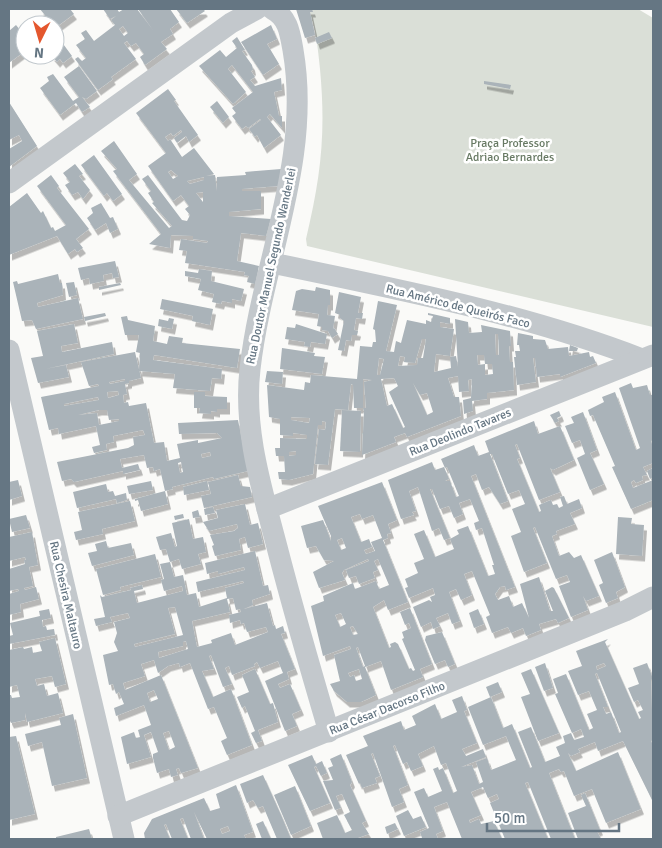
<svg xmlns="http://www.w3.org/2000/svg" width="662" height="848" font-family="Signika,sans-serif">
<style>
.green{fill:#dadfd7}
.building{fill:#aab3b9;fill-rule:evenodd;filter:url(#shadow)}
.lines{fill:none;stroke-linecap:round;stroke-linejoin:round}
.street{stroke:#c3c8cc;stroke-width:21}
.labels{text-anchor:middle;stroke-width:5;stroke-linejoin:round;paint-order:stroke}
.park-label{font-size:12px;fill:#687a64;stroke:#fff}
.street-label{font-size:12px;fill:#657683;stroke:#fff}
</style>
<defs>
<filter id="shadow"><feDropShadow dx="3" dy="5.5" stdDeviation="0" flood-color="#0004"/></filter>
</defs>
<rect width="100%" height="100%" fill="#fafaf8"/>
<path class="green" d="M 308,9 L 638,9 L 653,18 L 653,327 L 307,246 L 306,239 C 321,176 326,133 320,69 C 318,49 316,27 308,9 Z"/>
<g class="building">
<path d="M 40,9 L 70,9 L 74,14 L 55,28 Z"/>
<path d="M 103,9 L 117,9 L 119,12 L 124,9 L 137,9 L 153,30 L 138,9 L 170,9 L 179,22 L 170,29 L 173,34 L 161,42 L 167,49 L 145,65 L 140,57 L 144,54 L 136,43 L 131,46 L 127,41 L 124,43 L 136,59 L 111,77 L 113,79 L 98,90 L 75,59 L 78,57 L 82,61 L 86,58 L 76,45 L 85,39 L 81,33 L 86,30 L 94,41 L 115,25 L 111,20 L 116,16 L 110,19 ZM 123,26 L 128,33 L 124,36 L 119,29 Z"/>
<path d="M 176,9 L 203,9 L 205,11 L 187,23 Z"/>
<path d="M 296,9 L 312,9 L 313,12 L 310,12 L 315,35 L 305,38 Z"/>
<path d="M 16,25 L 25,36 L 25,51 L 9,63 L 9,31 Z"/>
<path d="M 271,25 L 277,39 L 267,44 L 279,64 L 263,75 L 241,42 Z"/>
<path d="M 329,32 L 332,38 L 317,44 L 315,38 Z"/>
<path d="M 55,33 L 72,56 L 63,63 L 60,59 L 57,62 L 51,55 L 55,55 Z"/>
<path d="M 237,37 L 245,50 L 242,51 L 252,65 L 253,70 L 251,71 L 255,77 L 250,80 L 255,86 L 281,78 L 282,90 L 274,92 L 279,116 L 282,116 L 282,128 L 270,114 L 267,117 L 281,135 L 264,148 L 257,135 L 255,137 L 249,129 L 261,120 L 260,119 L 248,128 L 246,126 L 242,129 L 232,116 L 236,113 L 232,108 L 253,92 L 232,65 L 228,69 L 246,92 L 233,104 L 199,66 L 220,50 L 226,57 L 237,48 L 232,41 Z"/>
<path d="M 79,66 L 97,91 L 86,99 L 82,97 L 90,107 L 82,112 L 76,103 L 60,115 L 40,88 L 49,81 L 47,77 L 53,74 L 73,101 L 79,97 L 64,77 Z"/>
<path d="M 484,81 L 511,85 L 510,89 L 484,84 Z"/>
<path d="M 168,89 L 176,100 L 174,101 L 198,135 L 189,142 L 186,136 L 177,143 L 174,138 L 182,132 L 181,130 L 173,136 L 171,133 L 165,137 L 168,141 L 170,139 L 182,157 L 194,148 L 214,174 L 206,176 L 215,175 L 217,191 L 217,177 L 246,175 L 245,172 L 281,169 L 279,186 L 242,189 L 242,191 L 261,191 L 261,209 L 229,212 L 229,216 L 271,219 L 266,236 L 241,233 L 237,261 L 259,266 L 255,284 L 247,282 L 249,276 L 244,275 L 245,272 L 185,263 L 187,251 L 179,250 L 181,239 L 207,243 L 208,241 L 193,239 L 193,236 L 171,235 L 170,248 L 149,244 L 161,234 L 113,171 L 117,169 L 101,151 L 114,141 L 137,174 L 129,180 L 169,228 L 172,226 L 152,203 L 154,202 L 148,193 L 151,191 L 142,179 L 148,175 L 182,220 L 187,221 L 190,215 L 185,209 L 189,206 L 181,195 L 173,201 L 148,166 L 166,153 L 136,113 ZM 171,170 L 178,176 L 173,179 L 168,172 ZM 204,177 L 204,180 L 190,184 L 187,181 ZM 203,192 L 203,202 L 196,193 Z"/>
<path d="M 217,101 L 229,117 L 223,123 L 210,107 Z"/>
<path d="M 9,102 L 37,146 L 9,167 L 9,149 L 22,141 L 19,135 L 9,140 Z"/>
<path d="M 94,155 L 122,194 L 113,201 L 107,193 L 104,196 L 81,165 Z"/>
<path d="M 75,164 L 83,174 L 79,176 L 90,190 L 83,199 L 78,192 L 72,195 L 65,185 L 70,182 L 63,173 Z"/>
<path d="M 51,175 L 59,186 L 57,188 L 89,229 L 76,239 L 83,248 L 77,252 L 75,249 L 68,254 L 57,236 L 9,255 L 9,207 L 27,193 L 41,213 L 43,211 L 51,228 L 53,227 L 55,231 L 66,225 L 37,186 Z"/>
<path d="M 101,203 L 110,218 L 113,217 L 118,229 L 110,233 L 106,223 L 95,230 L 87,218 L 93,213 L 91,208 Z"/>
<path d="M 115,261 L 119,277 L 113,278 L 112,273 L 103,275 L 104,281 L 90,284 L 89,278 L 81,280 L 78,268 Z"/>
<path d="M 199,269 L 212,271 L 211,281 L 244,289 L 241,301 L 232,299 L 232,303 L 222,301 L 221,304 L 212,302 L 214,294 L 198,290 L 201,279 L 185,276 L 185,271 L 198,273 Z"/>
<path d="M 58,274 L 60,283 L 62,283 L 63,295 L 37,303 L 38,307 L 78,298 L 83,319 L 36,329 L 32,320 L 22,321 L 13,282 L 17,281 L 18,284 Z"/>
<path d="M 74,282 L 77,295 L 69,297 L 66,283 Z"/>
<path d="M 120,283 L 121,285 L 99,290 L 99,287 Z"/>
<path d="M 316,287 L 330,290 L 330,305 L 328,305 L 327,315 L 335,316 L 333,329 L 334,328 L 338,334 L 332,338 L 328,331 L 322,330 L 322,327 L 317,326 L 319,314 L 292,310 L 296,291 L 302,289 L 315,291 Z"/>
<path d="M 339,292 L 361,297 L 358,313 L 363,313 L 362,319 L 356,318 L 354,330 L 358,331 L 357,335 L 352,335 L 351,341 L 346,340 L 344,351 L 338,350 L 344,321 L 340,318 L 340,315 L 335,313 Z"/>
<path d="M 162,299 L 213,309 L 210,325 L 192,321 L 193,316 L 160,309 Z"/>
<path d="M 378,301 L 397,305 L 386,351 L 394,352 L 396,341 L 401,343 L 407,320 L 426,324 L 426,320 L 431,322 L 433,316 L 428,315 L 428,313 L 450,318 L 450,324 L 440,322 L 440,327 L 454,329 L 450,356 L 436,354 L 434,372 L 451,368 L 450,357 L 456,356 L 458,367 L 455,319 L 468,322 L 469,333 L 482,332 L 481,325 L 510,331 L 511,346 L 509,346 L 510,362 L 513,362 L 514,390 L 487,393 L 487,399 L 472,401 L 473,411 L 464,414 L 463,400 L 471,398 L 472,379 L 468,380 L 469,391 L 459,392 L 458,376 L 448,378 L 454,397 L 459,397 L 461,416 L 407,437 L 405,433 L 394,437 L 396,442 L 362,455 L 364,411 L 363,408 L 354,408 L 353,385 L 351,384 L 348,410 L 335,409 L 328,465 L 315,464 L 319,429 L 325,430 L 326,422 L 322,421 L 322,425 L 318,425 L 313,474 L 289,480 L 279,479 L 278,472 L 285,472 L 284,456 L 276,456 L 275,448 L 280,448 L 280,438 L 307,439 L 307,435 L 293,433 L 293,436 L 280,435 L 280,419 L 269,417 L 267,385 L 304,390 L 305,382 L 310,383 L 311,375 L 357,379 L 360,346 L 372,347 L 373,342 L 376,342 L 375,330 L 373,329 ZM 495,334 L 498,334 L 499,355 L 496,355 ZM 422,339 L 426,339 L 423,358 L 418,358 L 417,365 L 398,366 L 400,356 L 405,357 L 404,362 L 415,363 ZM 477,355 L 484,355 L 485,364 L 492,364 L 493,374 L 485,375 L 485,364 L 478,365 ZM 379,358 L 384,359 L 380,375 L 377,375 ZM 394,378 L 398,386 L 389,392 L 405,427 L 403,428 L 392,404 L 387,406 L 381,379 ZM 363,379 L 372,380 L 364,382 L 366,408 L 363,408 ZM 413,383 L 420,395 L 427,393 L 433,412 L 427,415 ZM 291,417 L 310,418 L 309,423 L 291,420 ZM 296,451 L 296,455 L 289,456 L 289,452 Z"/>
<path d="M 105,313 L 106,316 L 85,321 L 84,317 Z"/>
<path d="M 127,316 L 128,320 L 155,326 L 153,341 L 167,344 L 169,336 L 183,338 L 182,343 L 240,349 L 237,368 L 154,355 L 153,360 L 222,369 L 221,379 L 212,378 L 210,391 L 173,388 L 175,374 L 139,371 L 140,353 L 136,352 L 139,335 L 125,335 L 121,317 Z"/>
<path d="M 169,318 L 174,319 L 172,329 L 158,326 L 159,319 L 168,321 Z"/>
<path d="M 74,324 L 78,343 L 61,346 L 62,352 L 112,342 L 114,354 L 45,369 L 66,365 L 69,377 L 38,383 L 31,358 L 43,356 L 37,331 Z"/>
<path d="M 296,324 L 327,334 L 325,344 L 311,342 L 310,347 L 304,346 L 305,342 L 285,339 L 287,327 L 295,328 Z"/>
<path d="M 518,333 L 533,336 L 533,339 L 545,340 L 548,349 L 568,347 L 569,356 L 589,352 L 590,357 L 593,356 L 596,363 L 560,377 L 560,374 L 537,377 L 535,358 L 533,358 L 536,382 L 517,385 L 514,357 L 516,357 L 515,351 L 520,351 L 519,345 L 517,345 Z"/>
<path d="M 570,345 L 578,348 L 577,351 L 569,351 Z"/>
<path d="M 282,348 L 315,353 L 314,356 L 325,357 L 322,374 L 280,369 Z"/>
<path d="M 135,352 L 141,378 L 129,381 L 129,383 L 125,384 L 127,394 L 123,395 L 124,403 L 128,402 L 129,406 L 146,403 L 154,443 L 164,442 L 167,461 L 180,458 L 177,444 L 198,440 L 198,443 L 222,438 L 217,433 L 179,434 L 178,423 L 238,420 L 248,471 L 214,479 L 213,477 L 172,487 L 173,489 L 165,491 L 160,469 L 154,471 L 153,467 L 147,468 L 144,455 L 120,459 L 122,468 L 138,464 L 140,470 L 123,474 L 123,471 L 74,482 L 71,479 L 62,481 L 57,462 L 128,448 L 134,445 L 133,437 L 145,435 L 143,430 L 113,436 L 114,442 L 106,444 L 107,450 L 94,453 L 92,447 L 100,445 L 96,426 L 59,434 L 58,428 L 49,430 L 41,397 L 99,386 L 98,384 L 89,386 L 81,362 ZM 125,379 L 125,381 L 110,384 L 109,382 ZM 118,391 L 119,395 L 108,398 L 107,392 ZM 98,397 L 99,400 L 64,406 L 64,404 ZM 99,410 L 107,410 L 109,420 L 119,419 L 119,421 L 99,425 L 97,413 L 78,415 ZM 210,452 L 211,456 L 202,458 L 201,454 ZM 181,462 L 183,472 L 180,473 L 178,463 Z"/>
<path d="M 267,371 L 283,372 L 282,384 L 265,382 Z"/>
<path d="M 631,383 L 633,388 L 647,385 L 650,395 L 653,395 L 653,440 L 651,441 L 653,447 L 653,463 L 643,467 L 647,475 L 642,476 L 643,480 L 636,483 L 634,480 L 631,482 L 633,488 L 653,480 L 653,500 L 631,509 L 612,467 L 615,466 L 593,415 L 590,416 L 588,410 L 604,402 L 602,397 L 615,392 L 636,450 L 640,448 L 619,388 Z"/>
<path d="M 194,392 L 205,392 L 205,396 L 227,397 L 227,409 L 217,409 L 217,412 L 211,411 L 211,414 L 199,413 L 200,408 L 194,408 Z"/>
<path d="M 342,410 L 361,411 L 360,452 L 340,451 Z"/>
<path d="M 559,411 L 561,416 L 557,418 L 559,421 L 555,423 L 550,415 Z"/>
<path d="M 583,412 L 597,450 L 590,453 L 604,484 L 590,490 L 577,458 L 585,454 L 580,440 L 572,443 L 565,426 L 574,423 L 571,417 Z"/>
<path d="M 534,421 L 538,434 L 560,426 L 574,460 L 553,470 L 550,468 L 560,492 L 539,500 L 517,444 L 515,445 L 520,458 L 517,459 L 539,512 L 541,511 L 539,505 L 551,500 L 553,505 L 557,504 L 559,508 L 563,506 L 560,497 L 564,496 L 567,504 L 579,499 L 582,508 L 570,513 L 575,524 L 556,531 L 557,534 L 552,536 L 559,556 L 569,552 L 574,558 L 581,555 L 599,596 L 586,601 L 583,596 L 588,610 L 571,617 L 559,586 L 570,582 L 567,575 L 556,579 L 535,527 L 533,528 L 547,563 L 524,572 L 511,536 L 521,532 L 512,509 L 525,504 L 519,490 L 508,494 L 492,454 L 490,454 L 508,501 L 500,504 L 489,487 L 482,490 L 476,474 L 471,476 L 515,587 L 506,590 L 505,586 L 500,587 L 495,594 L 498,600 L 509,596 L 513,607 L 522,603 L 529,618 L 520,584 L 539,577 L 550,611 L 553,611 L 545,591 L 552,587 L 554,588 L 569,618 L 558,623 L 556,619 L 539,624 L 541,630 L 526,636 L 523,628 L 511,633 L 508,627 L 492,633 L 486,617 L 490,615 L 472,571 L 464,574 L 472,595 L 461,600 L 456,589 L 449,592 L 460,621 L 452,624 L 448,613 L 436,618 L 440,626 L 433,629 L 431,622 L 421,627 L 413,607 L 429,600 L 432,602 L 430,597 L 435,595 L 433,588 L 409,598 L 405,588 L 408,587 L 405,579 L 418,573 L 414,563 L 424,559 L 414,534 L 424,530 L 435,557 L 454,549 L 450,539 L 459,534 L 457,530 L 468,526 L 488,576 L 495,574 L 492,565 L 494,565 L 482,528 L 476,530 L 474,523 L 479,521 L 470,499 L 459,503 L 463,514 L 454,518 L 449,506 L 440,509 L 432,489 L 430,489 L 450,538 L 444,540 L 439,528 L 432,531 L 418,487 L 409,491 L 416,511 L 412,512 L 414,515 L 401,519 L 388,480 L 432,462 L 435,470 L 444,467 L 449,479 L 445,481 L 450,481 L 456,497 L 459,496 L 447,467 L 445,468 L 441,459 L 474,445 L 478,456 L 489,452 L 485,441 Z"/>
<path d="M 653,468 L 653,477 L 650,479 L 647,471 Z"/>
<path d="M 238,475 L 241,486 L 250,487 L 252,497 L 204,508 L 201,496 L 211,494 L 208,482 Z"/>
<path d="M 18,480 L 22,496 L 9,500 L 9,482 Z"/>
<path d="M 151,481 L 153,490 L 129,494 L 127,486 Z"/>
<path d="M 207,481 L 209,490 L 184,495 L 183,487 Z"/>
<path d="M 382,482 L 397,520 L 388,524 L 391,533 L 387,534 L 388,538 L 383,540 L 408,602 L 388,610 L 384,600 L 373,607 L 389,648 L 391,647 L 390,644 L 395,642 L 398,644 L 409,669 L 411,668 L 413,671 L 415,670 L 402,639 L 404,638 L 402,632 L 411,628 L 409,623 L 405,625 L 400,612 L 410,608 L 432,664 L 420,669 L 423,677 L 391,690 L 381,661 L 365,667 L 376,695 L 361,702 L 347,702 L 334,691 L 330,684 L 340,681 L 334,655 L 351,649 L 350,646 L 323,656 L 311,606 L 324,601 L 323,596 L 353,583 L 355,589 L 376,581 L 379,589 L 389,585 L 378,559 L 374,561 L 378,570 L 373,572 L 375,578 L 359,584 L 356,576 L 349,578 L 346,570 L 369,561 L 368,559 L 344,570 L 342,573 L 345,580 L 319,588 L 313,572 L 334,561 L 324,560 L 316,546 L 307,548 L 301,526 L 323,520 L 331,541 L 331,536 L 318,506 ZM 360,514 L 362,519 L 373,515 L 382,538 L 371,542 L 375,551 L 366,554 L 364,550 L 372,547 L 369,539 L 361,542 L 351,517 ZM 342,538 L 346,548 L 341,550 L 337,540 ZM 341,613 L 346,624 L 340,627 L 335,615 ZM 353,626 L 358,634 L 353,635 L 350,627 ZM 358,647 L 365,666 L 363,667 L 356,648 ZM 359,669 L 362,679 L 356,681 L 354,675 L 350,677 L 348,673 Z"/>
<path d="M 106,484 L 108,492 L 113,491 L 115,496 L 126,493 L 127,500 L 117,503 L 116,499 L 77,508 L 73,492 Z"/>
<path d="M 165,491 L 168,504 L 141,511 L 138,500 L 135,501 L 135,499 Z"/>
<path d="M 130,501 L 135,521 L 102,529 L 103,534 L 76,540 L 74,532 L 82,530 L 78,512 Z"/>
<path d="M 245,504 L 250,525 L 258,523 L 263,544 L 248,548 L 245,537 L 239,539 L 241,550 L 215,556 L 212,546 L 214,545 L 210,535 L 234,531 L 238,528 L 237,524 L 209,531 L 203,522 L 218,518 L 216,510 Z"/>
<path d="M 213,507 L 215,513 L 205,515 L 204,509 Z"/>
<path d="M 198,510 L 200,517 L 193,518 L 192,512 Z"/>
<path d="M 183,514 L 184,518 L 175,520 L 174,516 Z"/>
<path d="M 26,515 L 30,528 L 12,532 L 9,519 Z"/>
<path d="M 618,517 L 632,518 L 631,524 L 644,525 L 642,556 L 616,554 Z"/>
<path d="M 189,519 L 193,539 L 203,537 L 206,552 L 198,554 L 201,564 L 182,569 L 179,559 L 170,562 L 174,577 L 183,575 L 187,595 L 196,593 L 199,607 L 227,598 L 225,588 L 244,583 L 243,581 L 198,592 L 196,582 L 245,570 L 244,567 L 218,574 L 218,571 L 207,574 L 205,563 L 255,551 L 263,586 L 268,585 L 270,594 L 252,600 L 253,605 L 244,609 L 267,603 L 273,626 L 275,625 L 276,629 L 283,626 L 285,633 L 281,634 L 295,669 L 287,672 L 289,679 L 278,684 L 280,688 L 290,684 L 301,710 L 292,714 L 297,726 L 285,731 L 265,681 L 283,673 L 278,661 L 260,668 L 257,662 L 254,664 L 255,666 L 232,675 L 229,666 L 225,668 L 232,684 L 223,687 L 211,655 L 209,656 L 214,669 L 202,671 L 213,697 L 231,689 L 252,745 L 227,755 L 221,741 L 227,738 L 219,719 L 214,707 L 208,709 L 190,663 L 180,667 L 179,663 L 168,666 L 158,673 L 154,660 L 141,664 L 145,676 L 123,683 L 125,690 L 161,675 L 198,768 L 181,773 L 179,768 L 176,769 L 178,775 L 171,777 L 169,769 L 157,773 L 153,758 L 153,754 L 158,752 L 151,732 L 144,735 L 151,757 L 127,764 L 121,737 L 134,732 L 136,738 L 140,737 L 138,730 L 151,725 L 144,705 L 116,716 L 114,708 L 124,704 L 119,692 L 116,694 L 113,684 L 109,685 L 103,655 L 118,651 L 114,642 L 117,633 L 114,622 L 130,618 L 128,613 L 110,617 L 112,622 L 96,626 L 94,619 L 105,617 L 100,595 L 102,597 L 131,590 L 130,588 L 142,585 L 143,589 L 134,591 L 137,603 L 183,591 L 182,586 L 164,591 L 161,580 L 164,579 L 160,564 L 170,562 L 166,549 L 160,550 L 156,537 L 171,533 L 175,547 L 177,546 L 172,523 ZM 233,598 L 236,610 L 240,609 L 241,612 L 229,615 L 230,623 L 240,620 L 241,624 L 244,623 L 247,632 L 266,627 L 268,632 L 235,645 L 231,633 L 211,640 L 212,643 L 197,647 L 192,621 L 230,612 L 227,599 ZM 175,607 L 183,635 L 135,647 L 134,644 L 175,634 L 168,608 ZM 186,641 L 188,649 L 159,658 L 158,652 L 183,646 L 183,642 ZM 154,690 L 158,699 L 150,702 L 147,693 ZM 169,731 L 175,747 L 169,750 L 163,733 Z"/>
<path d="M 32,532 L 38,565 L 29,567 L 33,586 L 24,588 L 25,590 L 36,587 L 39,599 L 20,604 L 21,612 L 9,615 L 9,594 L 19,591 L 18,589 L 9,591 L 9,569 L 25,564 L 24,560 L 26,560 L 25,557 L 9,561 L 9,537 Z"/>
<path d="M 106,541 L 108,548 L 131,543 L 134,555 L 92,566 L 88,553 L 97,551 L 95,544 Z"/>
<path d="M 612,552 L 625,587 L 616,592 L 618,598 L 606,603 L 599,585 L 603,583 L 594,560 Z"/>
<path d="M 155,554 L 161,577 L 120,587 L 121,590 L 103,595 L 96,569 Z"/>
<path d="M 49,609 L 51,618 L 42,620 L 43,627 L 46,626 L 47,630 L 54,629 L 55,635 L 9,644 L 9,636 L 13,635 L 10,623 L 40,616 L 39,611 Z"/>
<path d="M 478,609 L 484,624 L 474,628 L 469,613 Z"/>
<path d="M 442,632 L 455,664 L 448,667 L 445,660 L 435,664 L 425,640 L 426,636 Z"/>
<path d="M 55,638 L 66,684 L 55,687 L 52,676 L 35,679 L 37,686 L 44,684 L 47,696 L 58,693 L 63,713 L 27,722 L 25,713 L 25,720 L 11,723 L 9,719 L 9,695 L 11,695 L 12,698 L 20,697 L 17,685 L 9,687 L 9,650 L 23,647 L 24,649 L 32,647 L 33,653 L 42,651 L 39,642 Z"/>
<path d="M 608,639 L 605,642 L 639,719 L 641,718 L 638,712 L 643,710 L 638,700 L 634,702 L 628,688 L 639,684 L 633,668 L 647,663 L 653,679 L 651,680 L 653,740 L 651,741 L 653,745 L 653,802 L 623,741 L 598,751 L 595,742 L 578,749 L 580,752 L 571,756 L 568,753 L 576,771 L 618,752 L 641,809 L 606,823 L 592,789 L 574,796 L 564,771 L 561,772 L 559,769 L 549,773 L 575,839 L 551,839 L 528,782 L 525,783 L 548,839 L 505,839 L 490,803 L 499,799 L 497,794 L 488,798 L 483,787 L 471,792 L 481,815 L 469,820 L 470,823 L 479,819 L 481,824 L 494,821 L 502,839 L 462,839 L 447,802 L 434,807 L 443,831 L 436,834 L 438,839 L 418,839 L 422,838 L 420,832 L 429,828 L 414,792 L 424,788 L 428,797 L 442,791 L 433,769 L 438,767 L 439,770 L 443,768 L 453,793 L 457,791 L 446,763 L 441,765 L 434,746 L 418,754 L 423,766 L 411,771 L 407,762 L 403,764 L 395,745 L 393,746 L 408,785 L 399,789 L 404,802 L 392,807 L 373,753 L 371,754 L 380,776 L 375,778 L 377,783 L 362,788 L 360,783 L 359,784 L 346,755 L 368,746 L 363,736 L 401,721 L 404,730 L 416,725 L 412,716 L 435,704 L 441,719 L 457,712 L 452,700 L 462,696 L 467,710 L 464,711 L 477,743 L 462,749 L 466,756 L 483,749 L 486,757 L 461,767 L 472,765 L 479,784 L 483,782 L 476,762 L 487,758 L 491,770 L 516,760 L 506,736 L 483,745 L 468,707 L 491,697 L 503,728 L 512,724 L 530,768 L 532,767 L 518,732 L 531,727 L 545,762 L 560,756 L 556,747 L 565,743 L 563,736 L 571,733 L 574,740 L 584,737 L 581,729 L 572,733 L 555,694 L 558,693 L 553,679 L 566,674 L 589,730 L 593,728 L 587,714 L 597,710 L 589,691 L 578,695 L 568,671 L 582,666 L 576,651 ZM 604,663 L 606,666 L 597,670 L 596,666 ZM 597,673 L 621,732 L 619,733 L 611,712 L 606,714 L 603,707 L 608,707 L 595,674 Z"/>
<path d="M 545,663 L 553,688 L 544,691 L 535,667 Z"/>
<path d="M 255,669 L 270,704 L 273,703 L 278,722 L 258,730 L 262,741 L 256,743 L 251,733 L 255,731 L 245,706 L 242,708 L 237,697 L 249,692 L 242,675 Z"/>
<path d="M 531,669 L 559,733 L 538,741 L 521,697 L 530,694 L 521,673 Z"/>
<path d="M 498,682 L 502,692 L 490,697 L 486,687 Z"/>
<path d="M 73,714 L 87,778 L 52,786 L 42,742 L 28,746 L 25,734 L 61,725 L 59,718 Z"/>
<path d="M 16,736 L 35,814 L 9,820 L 9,737 Z"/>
<path d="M 341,754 L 352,782 L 350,785 L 366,821 L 362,823 L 369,834 L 355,839 L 323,839 L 317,823 L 337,815 L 345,833 L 352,830 L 344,815 L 350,812 L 342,794 L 336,796 L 341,808 L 335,810 L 323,781 L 333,780 L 328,768 L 333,766 L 330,759 Z"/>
<path d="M 312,755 L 316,764 L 322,761 L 327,773 L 321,776 L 316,766 L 314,767 L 330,803 L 310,811 L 288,765 Z"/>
<path d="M 263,775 L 281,815 L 291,839 L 277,839 L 263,806 L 258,808 L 253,800 L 247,803 L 240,784 Z"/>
<path d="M 236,785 L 253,832 L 244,835 L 246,839 L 207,839 L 194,812 L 204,839 L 191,839 L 183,818 L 180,819 L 188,839 L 172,839 L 166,824 L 164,825 L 170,839 L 145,839 L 144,833 L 152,819 L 204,798 L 210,811 L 220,808 L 216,794 ZM 228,826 L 230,831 L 222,834 L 220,829 Z"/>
<path d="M 295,786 L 311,826 L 291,835 L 274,795 Z"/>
<path d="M 585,793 L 600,830 L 597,831 L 601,839 L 578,839 L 568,813 L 586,806 L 581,795 Z"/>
<path d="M 408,810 L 413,819 L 421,816 L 426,827 L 404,836 L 396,816 Z"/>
<path d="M 263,821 L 271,839 L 262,839 L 256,824 Z"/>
<path d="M 395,823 L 398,829 L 387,834 L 385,827 Z"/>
<path d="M 89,829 L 92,839 L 56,839 L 56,837 Z"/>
</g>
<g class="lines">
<g class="street">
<path d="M 272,9 C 288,17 290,33 293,50 C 312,160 262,262 250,369 C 243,430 262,489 277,547 C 293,609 311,671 329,732"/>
<path d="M 9,183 L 231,23 L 257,9"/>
<path d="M 272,263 C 396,289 523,313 642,359"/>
<path d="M 9,350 L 124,839"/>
<path d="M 267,509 L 653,355"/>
<path d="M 118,816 L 625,611 L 653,597"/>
</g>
</g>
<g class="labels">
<g class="park-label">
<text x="510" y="147">Praça Professor<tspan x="510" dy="14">Adriao Bernardes</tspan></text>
</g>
<g class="street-label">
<text transform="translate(271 266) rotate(-78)" y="4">Rua Doutor Manuel Segundo Wanderlei</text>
<text transform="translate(458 306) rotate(14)" y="4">Rua Américo de Queirós Faco</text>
<text transform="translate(460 432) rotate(-22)" y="4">Rua Deolindo Tavares</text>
<text transform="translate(66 595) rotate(77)" y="4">Rua Chesira Maltauro</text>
<text transform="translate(387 708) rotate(-22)" y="4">Rua César Dacorso Filho</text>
</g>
</g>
<rect width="662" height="848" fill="none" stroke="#657683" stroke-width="20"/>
<g transform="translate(40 40) rotate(185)"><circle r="24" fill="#ffffff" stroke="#c1c8cd"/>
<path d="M0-4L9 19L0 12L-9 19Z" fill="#e4572e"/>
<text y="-8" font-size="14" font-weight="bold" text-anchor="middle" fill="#657683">N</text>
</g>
<path d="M487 823v8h132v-8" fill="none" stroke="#657683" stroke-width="2.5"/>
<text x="494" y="823" font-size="15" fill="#657683" stroke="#ffffff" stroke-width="4" paint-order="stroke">50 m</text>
</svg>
